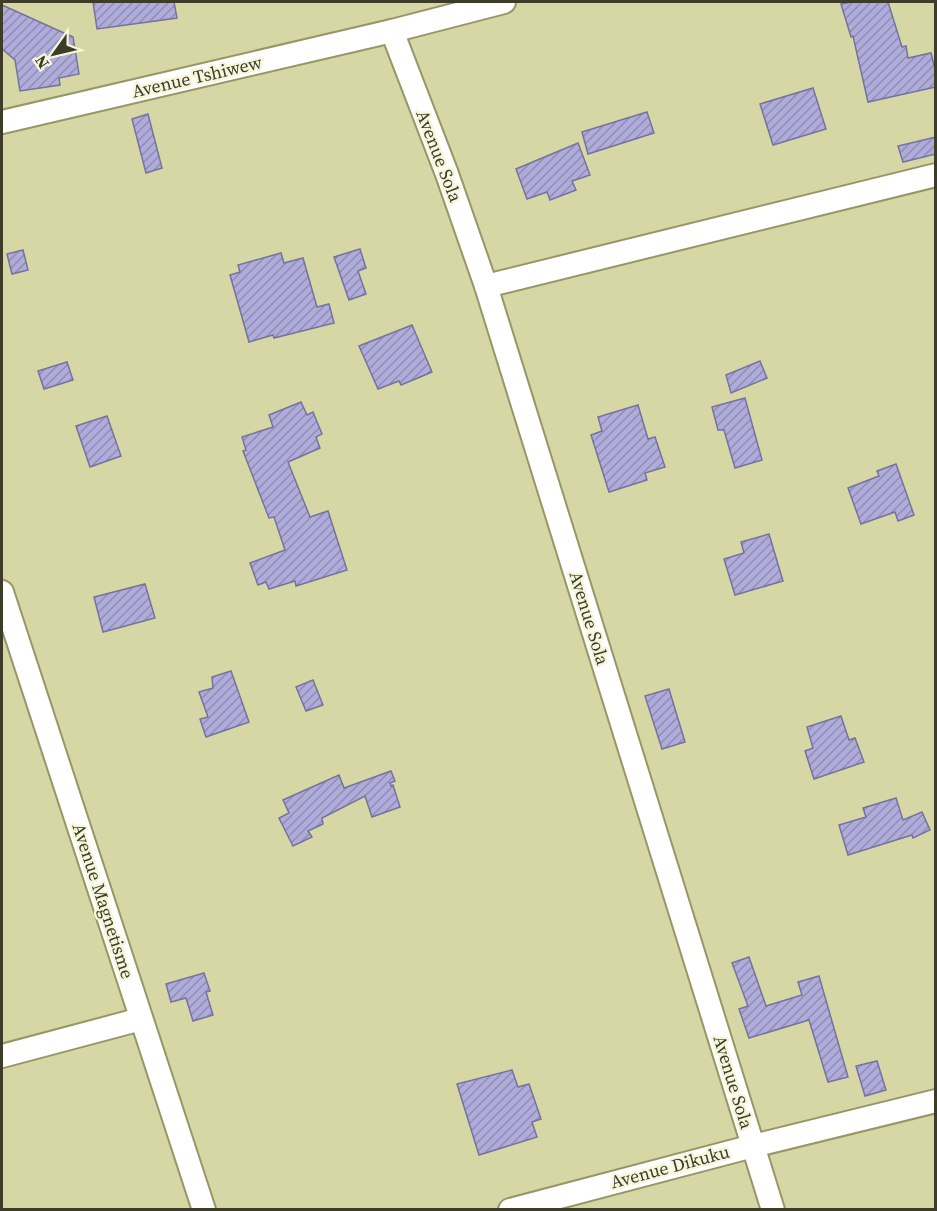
<svg xmlns="http://www.w3.org/2000/svg" width="937" height="1211" font-family="'Source Serif 4',serif">
<style>
.building{fill:url(#building-hatch);stroke:#75729d;stroke-width:1.5}
.lines{fill:none;stroke-linecap:round;stroke-linejoin:round}
.street-casing{stroke:#969666;stroke-width:26}
.street{stroke:#fff;stroke-width:22}
.labels{text-anchor:middle;stroke-width:5;stroke-linejoin:round;paint-order:stroke}
.street-label{font-size:18px;fill:#3c3c28;stroke:#f6f6dd}
</style>
<defs>
<pattern id="building-hatch" width="6" height="6" patternUnits="userSpaceOnUse" patternTransform="scale(1.5)"><rect width="6" height="6" fill="#afacdb"/><path d="M-1 1l2-2M0 6l6-6M5 7l2-2" fill="none" stroke="#908db2"/></pattern>
</defs>
<rect width="100%" height="100%" fill="#d7d7a5"/>
<g class="building">
<path d="M 93,2 L 174,2 L 177,18 L 97,29 Z"/>
<path d="M 851,2 L 888,2 L 902,47 L 906,46 L 908,58 L 931,53 L 936,73 L 936,87 L 868,102 L 853,36 L 851,37 L 841,4 Z"/>
<path d="M 2,5 L 73,37 L 79,74 L 59,78 L 60,85 L 20,91 L 15,60 L 2,49 Z"/>
<path d="M 813,88 L 826,129 L 773,145 L 760,104 Z"/>
<path d="M 647,112 L 654,133 L 588,154 L 582,132 Z"/>
<path d="M 148,114 L 162,168 L 146,173 L 132,119 Z"/>
<path d="M 936,137 L 936,154 L 903,162 L 898,146 Z"/>
<path d="M 578,143 L 590,175 L 572,181 L 576,190 L 550,200 L 547,192 L 527,199 L 516,169 Z"/>
<path d="M 360,249 L 366,268 L 358,271 L 366,294 L 349,300 L 334,257 Z"/>
<path d="M 23,250 L 28,270 L 12,274 L 7,254 Z"/>
<path d="M 281,253 L 284,263 L 303,258 L 317,307 L 329,304 L 334,323 L 274,338 L 273,335 L 249,342 L 230,275 L 240,272 L 238,265 Z"/>
<path d="M 412,325 L 432,372 L 401,385 L 399,381 L 378,389 L 359,346 Z"/>
<path d="M 760,361 L 767,378 L 731,393 L 726,375 Z"/>
<path d="M 67,362 L 73,380 L 44,389 L 38,371 Z"/>
<path d="M 745,398 L 762,460 L 735,468 L 724,430 L 718,430 L 712,407 Z"/>
<path d="M 301,402 L 307,415 L 313,412 L 322,434 L 316,437 L 320,448 L 288,462 L 310,517 L 328,511 L 347,570 L 296,586 L 295,581 L 269,589 L 266,582 L 258,585 L 250,563 L 285,550 L 274,517 L 269,518 L 243,451 L 246,450 L 242,437 L 273,427 L 269,415 Z"/>
<path d="M 638,405 L 648,439 L 655,437 L 665,467 L 645,473 L 647,480 L 609,492 L 591,435 L 602,431 L 598,417 Z"/>
<path d="M 107,416 L 121,456 L 90,467 L 76,426 Z"/>
<path d="M 896,464 L 914,515 L 898,521 L 895,512 L 861,524 L 848,488 L 879,476 L 877,471 Z"/>
<path d="M 769,534 L 783,581 L 735,595 L 724,559 L 744,553 L 741,542 Z"/>
<path d="M 145,584 L 155,618 L 103,632 L 94,597 Z"/>
<path d="M 231,671 L 249,722 L 206,737 L 200,719 L 208,717 L 199,692 L 213,688 L 212,677 Z"/>
<path d="M 313,680 L 323,705 L 306,711 L 296,687 Z"/>
<path d="M 669,689 L 685,742 L 662,749 L 645,696 Z"/>
<path d="M 841,716 L 849,740 L 855,738 L 864,762 L 814,779 L 805,751 L 813,748 L 807,727 Z"/>
<path d="M 391,771 L 395,781 L 390,783 L 391,786 L 393,785 L 400,807 L 372,817 L 365,796 L 322,818 L 323,824 L 308,831 L 312,837 L 293,846 L 279,818 L 289,813 L 283,800 L 339,775 L 344,788 Z"/>
<path d="M 896,798 L 903,820 L 922,812 L 930,830 L 913,838 L 912,835 L 848,855 L 839,825 L 866,817 L 863,808 Z"/>
<path d="M 749,957 L 766,1006 L 802,995 L 798,982 L 819,976 L 848,1077 L 828,1082 L 809,1020 L 749,1038 L 739,1009 L 748,1006 L 732,963 Z"/>
<path d="M 204,973 L 210,991 L 206,992 L 213,1015 L 193,1021 L 186,998 L 171,1002 L 166,984 Z"/>
<path d="M 877,1061 L 886,1090 L 865,1096 L 856,1066 Z"/>
<path d="M 512,1070 L 518,1087 L 529,1084 L 541,1119 L 532,1122 L 537,1137 L 479,1155 L 457,1084 Z"/>
</g>
<g class="lines">
<g class="street-casing">
<g id="street">
<path d="M 392,31 L 447,174 L 486,286 L 773,1210"/>
<path d="M 2,122 L 392,31 L 504,2"/>
<path d="M 486,286 L 936,175"/>
<path d="M 2,592 L 204,1210"/>
<path d="M 2,1056 L 141,1019"/>
<path d="M 510,1210 L 753,1146 L 936,1101"/>
</g>
</g>
<use href="#street" class="street"/>
</g>
<g class="labels">
<g class="street-label">
<text transform="translate(197 77) rotate(-13)" y="6">Avenue Tshiwew</text>
<text transform="translate(439 156) rotate(69)" y="6">Avenue Sola</text>
<text transform="translate(589 618) rotate(73)" y="6">Avenue Sola</text>
<text transform="translate(103 901) rotate(72)" y="6">Avenue Magnetisme</text>
<text transform="translate(733 1082) rotate(73)" y="6">Avenue Sola</text>
<text transform="translate(670 1167) rotate(-15)" y="6">Avenue Dikuku</text>
</g>
</g>
<rect width="937" height="1211" fill="none" stroke="#3c3c28" stroke-width="6"/>
<g transform="translate(54 54) rotate(236)" stroke="#f6f6dd" stroke-width="4.5" paint-order="stroke">
<path d="M0-4.5L10 22L0 15L-10 22Z" fill="#3c3c28"/>
<text y="-9" font-size="16" font-weight="bold" text-anchor="middle" fill="#3c3c28">N</text>
</g>
</svg>
